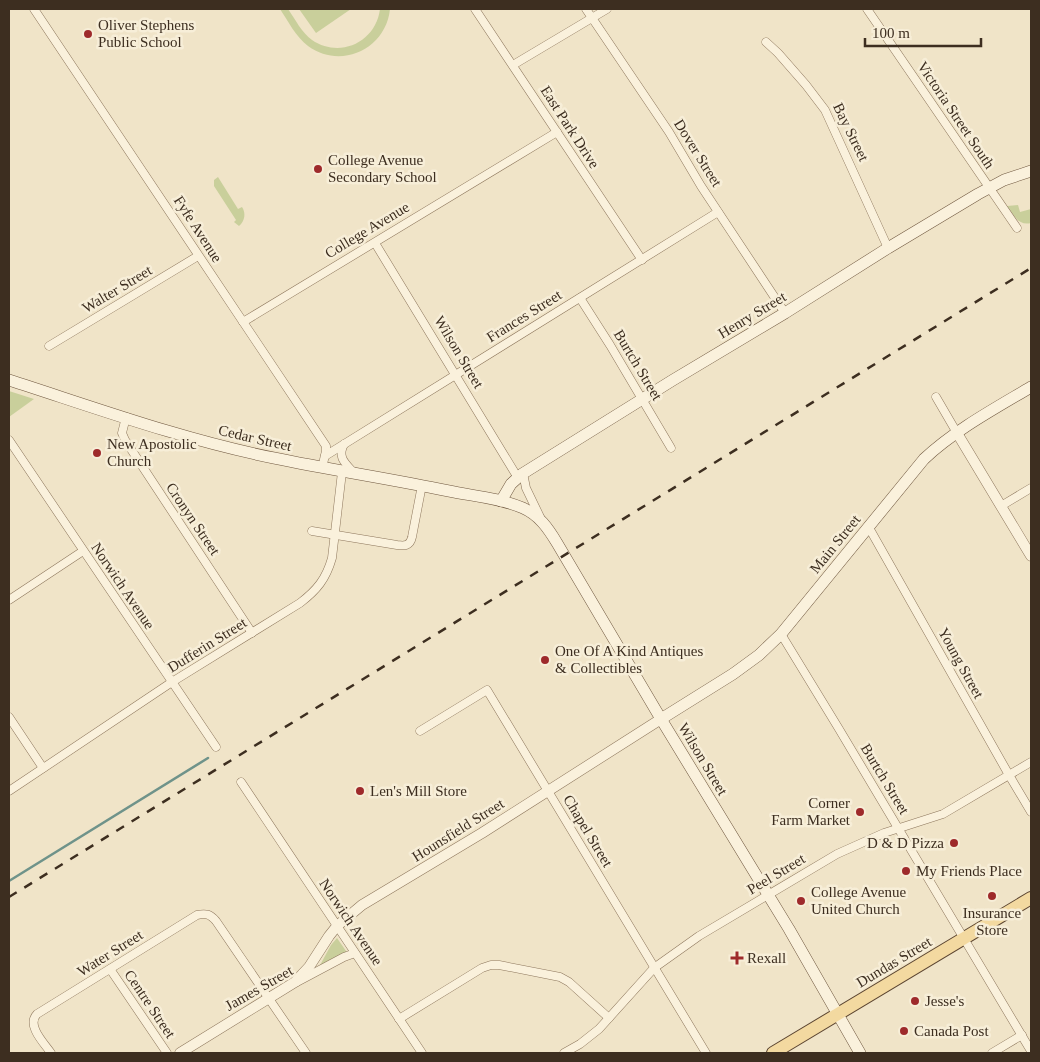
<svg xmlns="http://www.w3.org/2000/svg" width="1040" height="1062" font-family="'Times New Roman',serif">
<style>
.green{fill:#c9cf9b}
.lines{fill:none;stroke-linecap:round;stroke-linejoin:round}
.stream{stroke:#6f938a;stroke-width:2.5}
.minor-casing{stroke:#8d765c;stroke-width:9}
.tertiary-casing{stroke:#8d765c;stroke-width:11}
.secondary-casing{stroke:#6f573f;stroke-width:12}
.primary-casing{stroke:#5b4430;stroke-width:14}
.minor{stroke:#faf1dc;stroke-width:8}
.tertiary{stroke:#faf1dc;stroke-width:10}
.secondary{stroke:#faf1dc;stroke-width:11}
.primary{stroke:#f3d9a0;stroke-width:12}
.rail{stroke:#3d2e20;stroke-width:2.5;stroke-dasharray:9 9;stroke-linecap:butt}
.poi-dot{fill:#9e2a2b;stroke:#f7eed8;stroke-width:2}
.labels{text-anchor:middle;stroke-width:5;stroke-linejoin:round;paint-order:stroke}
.poi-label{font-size:15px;fill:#3d2e20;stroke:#f7eed8;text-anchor:start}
.street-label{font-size:15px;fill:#3d2e20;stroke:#f7eed8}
</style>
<rect width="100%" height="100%" fill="#f0e4c8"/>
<g class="green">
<path d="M 280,9 L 288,9 C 295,19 302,33 312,40 C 340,59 376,42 380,9 L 390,9 C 386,49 341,70 308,46 C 296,37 288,21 280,9 Z"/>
<path d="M 299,9 L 351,9 L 316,33 Z"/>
<path d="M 218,177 L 238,209 L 242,207 C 246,213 245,221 239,226 L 234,222 L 236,220 L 214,186 L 214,180 Z"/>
<path d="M 1018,205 L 1020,212 L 1031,209 L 1031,223 C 1018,226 1014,215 1007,206 Z"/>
<path d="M 9,391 L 34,399 L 9,417 Z"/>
<path d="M 337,938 L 346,951 L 346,953 L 319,967 L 331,945 Z"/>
</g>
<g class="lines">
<path class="stream" d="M 9,881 L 208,758"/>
<g class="minor-casing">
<g id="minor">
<path d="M 34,9 L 326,446 L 326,451 L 322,468"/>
<path d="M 475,9 L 642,260"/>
<path d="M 586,9 L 669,132 L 701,186 L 785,313"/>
<path d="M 867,9 L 1017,228"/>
<path d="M 766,42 L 778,53 L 806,85 L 825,110 L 888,248"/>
<path d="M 513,65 L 607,9"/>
<path d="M 375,243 L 518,478"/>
<path d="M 580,298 L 610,345 L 671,448"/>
<path d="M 243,322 C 347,258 452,195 557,132"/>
<path d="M 49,346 L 198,256"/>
<path d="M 936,397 L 957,433"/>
<path d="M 126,417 L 122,433 L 125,440 L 252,633"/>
<path d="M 9,440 L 216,747"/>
<path d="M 344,444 C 337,457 345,463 354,473"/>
<path d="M 325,456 L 718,212"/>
<path d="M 523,473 L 526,488 L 540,517"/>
<path d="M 1001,506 L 1031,488"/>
<path d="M 868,526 L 1009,775 L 1031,812"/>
<path d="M 312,531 L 397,545 C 405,546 410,546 412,537 L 422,485"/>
<path d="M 9,600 L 83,551"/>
<path d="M 781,634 L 839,729 L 1031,1051"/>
<path d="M 9,717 L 43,768"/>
<path d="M 420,731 L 487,690 L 706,1053"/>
<path d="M 241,782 L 422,1053"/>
<path d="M 9,791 L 172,682 L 300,603 C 317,590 326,579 332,558 L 342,472"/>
<path d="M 110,969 L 167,1053"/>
<path d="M 297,982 L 344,957 L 355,953"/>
<path d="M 399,1019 L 482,968 L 491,965 L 499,965 L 560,977 L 569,982 L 609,1018"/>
<path d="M 51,1053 C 44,1043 26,1025 37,1014 L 197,915 C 206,913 210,914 216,921 L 306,1053"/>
<path d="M 564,1053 L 580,1044 L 599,1029 L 654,968 L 699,936 L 837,854 L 884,833 L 943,814 L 1031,762"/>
<path d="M 992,1053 L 1022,1035"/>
</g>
</g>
<g class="tertiary-casing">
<g id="tertiary">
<path d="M 957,433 L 1031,556"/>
<path d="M 180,1053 L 295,982 L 309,967 L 329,936 L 337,926 L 362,905 L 482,833 L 661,719"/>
</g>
</g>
<g class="secondary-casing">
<g id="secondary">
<path d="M 9,380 C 96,408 184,440 274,458 C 332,470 391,479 449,491 C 473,496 500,498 523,508 C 539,515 548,528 557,543 L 661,719 L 789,929 L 860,1053"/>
<path d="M 501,501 L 511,484 L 522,474 L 673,380 L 785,313 L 888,248 L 978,194 L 1004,180 L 1031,171"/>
<path d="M 661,719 L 733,674 L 759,655 L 781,634 L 924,459 C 955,430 994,409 1031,387"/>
</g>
</g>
<g class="primary-casing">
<path id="primary" d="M 773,1053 L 1031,898"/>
</g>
<use href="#minor" class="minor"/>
<use href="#tertiary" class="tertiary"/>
<use href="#secondary" class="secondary"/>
<use href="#primary" class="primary"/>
<path class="rail" d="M 9,897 L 1031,268"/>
</g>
<g class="poi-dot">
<circle cx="88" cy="34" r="5"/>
<circle cx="318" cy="169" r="5"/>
<circle cx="97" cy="453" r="5"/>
<circle cx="545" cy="660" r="5"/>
<circle cx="360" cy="791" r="5"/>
<circle cx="860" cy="812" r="5"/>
<circle cx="954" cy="843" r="5"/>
<circle cx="906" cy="871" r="5"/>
<circle cx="992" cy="896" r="5"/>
<circle cx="801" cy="901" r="5"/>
<path d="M734.5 950.5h5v5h5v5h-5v5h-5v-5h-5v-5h5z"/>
<circle cx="915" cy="1001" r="5"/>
<circle cx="904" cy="1031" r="5"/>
</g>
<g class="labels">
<g class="poi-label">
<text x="98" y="30">Oliver Stephens<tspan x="98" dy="17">Public School</tspan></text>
<text x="328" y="165">College Avenue<tspan x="328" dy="17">Secondary School</tspan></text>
<text x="107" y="449">New Apostolic<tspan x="107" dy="17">Church</tspan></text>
<text x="555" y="656">One Of A Kind Antiques<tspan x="555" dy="17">&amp; Collectibles</tspan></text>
<text x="370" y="796">Len's Mill Store</text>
<text x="850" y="808" text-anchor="end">Corner<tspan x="850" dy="17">Farm Market</tspan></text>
<text x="944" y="848" text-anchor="end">D &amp; D Pizza</text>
<text x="916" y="876">My Friends Place</text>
<text x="811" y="897">College Avenue<tspan x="811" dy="17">United Church</tspan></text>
<text x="992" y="918" text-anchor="middle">Insurance<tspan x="992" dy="17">Store</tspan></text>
<text x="747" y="963">Rexall</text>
<text x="925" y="1006">Jesse's</text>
<text x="914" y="1036">Canada Post</text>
</g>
<g class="street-label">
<text transform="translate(956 115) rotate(56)" y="5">Victoria Street South</text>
<text transform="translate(570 127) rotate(57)" y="5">East Park Drive</text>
<text transform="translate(851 132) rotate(64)" y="5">Bay Street</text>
<text transform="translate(698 153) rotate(58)" y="5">Dover Street</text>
<text transform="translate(198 229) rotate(57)" y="5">Fyfe Avenue</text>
<text transform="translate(367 230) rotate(-31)" y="5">College Avenue</text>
<text transform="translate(117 289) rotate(-31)" y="5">Walter Street</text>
<text transform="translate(752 315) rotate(-31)" y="5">Henry Street</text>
<text transform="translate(524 316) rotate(-32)" y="5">Frances Street</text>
<text transform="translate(459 352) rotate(59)" y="5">Wilson Street</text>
<text transform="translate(638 365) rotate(59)" y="5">Burtch Street</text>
<text transform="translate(255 438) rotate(13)" y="5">Cedar Street</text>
<text transform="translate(193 519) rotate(56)" y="5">Cronyn Street</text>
<text transform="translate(835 544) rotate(-51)" y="5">Main Street</text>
<text transform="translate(123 586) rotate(56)" y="5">Norwich Avenue</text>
<text transform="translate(207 645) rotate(-32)" y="5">Dufferin Street</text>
<text transform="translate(961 663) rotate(61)" y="5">Young Street</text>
<text transform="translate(703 759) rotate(59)" y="5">Wilson Street</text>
<text transform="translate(885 779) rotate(59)" y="5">Burtch Street</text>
<text transform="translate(458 830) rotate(-32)" y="5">Hounsfield Street</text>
<text transform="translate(588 831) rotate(59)" y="5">Chapel Street</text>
<text transform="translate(776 874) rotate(-31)" y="5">Peel Street</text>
<text transform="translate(351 922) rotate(56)" y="5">Norwich Avenue</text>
<text transform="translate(110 953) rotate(-32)" y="5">Water Street</text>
<text transform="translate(894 962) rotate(-31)" y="5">Dundas Street</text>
<text transform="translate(259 988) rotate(-30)" y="5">James Street</text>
<text transform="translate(150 1004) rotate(56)" y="5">Centre Street</text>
</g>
</g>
<rect width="1040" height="1062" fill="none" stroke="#3d2e20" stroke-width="20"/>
<path d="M865 38v8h116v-8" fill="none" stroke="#3d2e20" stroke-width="2.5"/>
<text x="872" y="38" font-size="15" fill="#3d2e20" stroke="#f7eed8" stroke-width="4" paint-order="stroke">100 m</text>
</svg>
